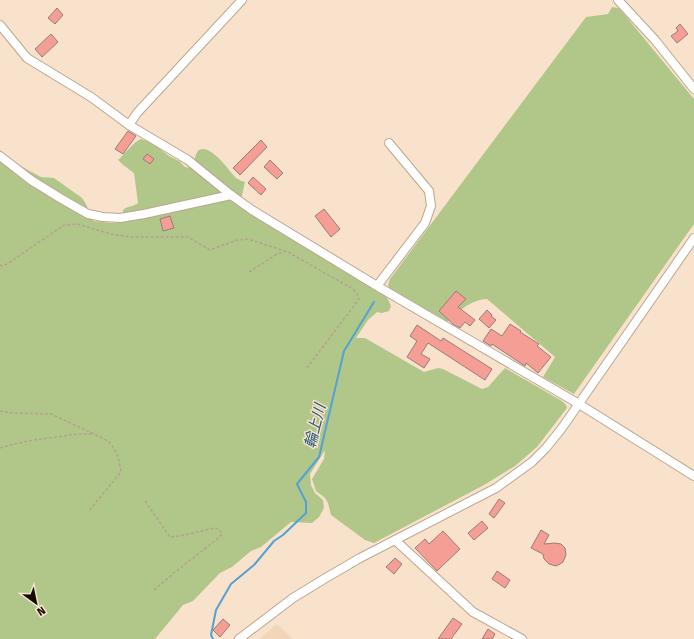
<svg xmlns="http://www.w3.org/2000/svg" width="694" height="639" font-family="'Fira Sans','Noto Sans JP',sans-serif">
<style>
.built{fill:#f2d6b9}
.green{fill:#b1c789}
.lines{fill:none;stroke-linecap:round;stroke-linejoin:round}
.stream{stroke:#53a2d3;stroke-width:2}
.building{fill:#f59e95;stroke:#9a7b77}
.minor-casing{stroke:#bba690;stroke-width:10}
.path{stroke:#b4a28f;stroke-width:1.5;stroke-dasharray:3 2;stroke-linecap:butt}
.minor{stroke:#fff;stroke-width:8}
.labels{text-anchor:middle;stroke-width:3;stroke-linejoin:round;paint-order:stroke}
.water-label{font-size:15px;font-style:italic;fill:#1e597b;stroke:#f9e2cb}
</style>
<rect width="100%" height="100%" fill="#f9e2cb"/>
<path class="built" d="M 277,624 L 293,639 L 259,639 Z"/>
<g class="green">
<path d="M 612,7 L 619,8 L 694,99 L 694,224 L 574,394 L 543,377 L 555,357 L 487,299 C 469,300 459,312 446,323 L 390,290 L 388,285 L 390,279 L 586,17 L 608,14 Z"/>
<path d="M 141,139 L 152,143 L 169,156 L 179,161 L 185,167 L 191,168 C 194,164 195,154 198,151 C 209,141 230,172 236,178 C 239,180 242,181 245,182 L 240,204 L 238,206 L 377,290 L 377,292 C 385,294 388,298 391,306 L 389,311 L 382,313 L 377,312 L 368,320 L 356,338 L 365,338 L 424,372 L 438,368 L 443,369 L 482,389 L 488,387 L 505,368 L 562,401 L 566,405 L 567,408 L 537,447 L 515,466 L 484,485 L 374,543 L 365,540 L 331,515 L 328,503 L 325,498 L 316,491 L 312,479 L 324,459 L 325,450 L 310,474 L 311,485 L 315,493 L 323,500 L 324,508 L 319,517 L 312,523 L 291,522 L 261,547 L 251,551 L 232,567 L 220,573 L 193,601 L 183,605 L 155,639 L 0,639 L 0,150 L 15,163 L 41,177 L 54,178 L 82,198 L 86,204 L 93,221 L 112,223 L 125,221 L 123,210 C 127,206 133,207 138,203 L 134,173 L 122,164 L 118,160 C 125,154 133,142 141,139 Z"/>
</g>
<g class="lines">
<path class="stream" d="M 213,639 L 211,635 L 216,610 L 231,584 L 254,565 L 274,541 L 283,535 L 306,513 L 306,502 L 297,484 L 319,457 L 344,351 L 374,302"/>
</g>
<g class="building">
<path d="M 57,8 L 63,15 L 55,24 L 48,18 Z"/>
<path d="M 680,24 L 688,34 L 677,43 L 671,36 L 678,31 L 676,28 Z"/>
<path d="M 51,34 L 58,42 L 42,57 L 35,49 Z"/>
<path d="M 128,131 L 136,136 L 123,154 L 115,149 Z"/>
<path d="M 261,140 L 267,147 L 240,175 L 233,168 Z"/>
<path d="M 147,154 L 154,159 L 150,164 L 143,159 Z"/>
<path d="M 270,160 L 283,173 L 277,179 L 264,167 Z"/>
<path d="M 253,177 L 266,189 L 261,195 L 248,183 Z"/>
<path d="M 324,209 L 340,229 L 331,237 L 315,216 Z"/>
<path d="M 170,216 L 174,228 L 163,231 L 160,219 Z"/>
<path d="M 456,291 L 466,299 L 458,307 L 475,320 L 470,326 L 465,322 L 460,328 L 454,325 L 439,311 Z"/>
<path d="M 487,310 L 492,315 L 491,316 L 496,320 L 489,328 L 479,319 Z"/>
<path d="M 510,324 L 521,331 L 520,332 L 539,344 L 537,346 L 551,357 L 538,373 L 526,363 L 525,366 L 492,344 L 491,346 L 483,341 L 491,329 L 502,336 Z"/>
<path d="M 417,325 L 441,341 L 443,338 L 492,369 L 485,380 L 428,343 L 421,354 L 430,359 L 424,368 L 407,357 L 417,341 L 410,336 Z"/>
<path d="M 499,499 L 505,503 L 494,518 L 489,514 Z"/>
<path d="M 482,521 L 488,528 L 474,540 L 468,533 Z"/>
<path d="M 541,530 L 549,535 L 544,544 L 555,543 L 561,544 L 565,548 L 566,555 L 563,562 L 560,564 L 556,566 L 549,564 L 544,559 L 543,554 L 531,548 Z"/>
<path d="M 443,531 L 460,549 L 437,571 L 415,548 L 425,539 L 429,544 Z"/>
<path d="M 395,558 L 402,564 L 394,574 L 386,567 Z"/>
<path d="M 497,571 L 510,580 L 505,588 L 492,579 Z"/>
<path d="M 453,618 L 462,624 L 451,639 L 438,639 Z"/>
<path d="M 223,619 L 230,625 L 220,637 L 213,630 Z"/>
<path d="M 488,629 L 495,634 L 492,639 L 482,639 Z"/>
</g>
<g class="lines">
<g class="minor-casing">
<g id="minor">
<path d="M 618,0 L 655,40 L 694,89"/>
<path d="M 0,25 L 27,58 L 91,97 L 129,125 L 188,160 L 231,195 L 252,210 L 377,286 L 579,404 L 694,476"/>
<path d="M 129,125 L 137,113 L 242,0"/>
<path d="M 0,156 L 31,180 L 60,198 L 88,214 L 103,217 L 120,218 L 144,214 L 231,195"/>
<path d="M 377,286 L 425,223 L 431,206 L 429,191 L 389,143"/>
<path d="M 395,540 L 473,612 L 522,639"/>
<path d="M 239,639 L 293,598 L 324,579 L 360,558 L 496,488 L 532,462 L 546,448 L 562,428 L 694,238"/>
</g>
</g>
<g class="path">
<path d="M 0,265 L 2,266 L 7,264 L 64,225 L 77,224 L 111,234 L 130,237 L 188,237 L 210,250 L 237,240 L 248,239 L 288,252 L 353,289 L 357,294 L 359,299 L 307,368"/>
<path d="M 249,272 L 277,254 L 284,252"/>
<path d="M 0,411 L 13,413 L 51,414 L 94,434 L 108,441 L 112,445 L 118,456 L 121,472 L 88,512"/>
<path d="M 0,448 C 19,442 38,439 58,437 C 71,435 79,433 92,434"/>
<path d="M 145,501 L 170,537 L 180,536 L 214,528 L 219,529 L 222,534 L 215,541 L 175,572 L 153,591"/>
</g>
<use href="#minor" class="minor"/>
</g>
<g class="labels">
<g class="water-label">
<text transform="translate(315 426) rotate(-76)" y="5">輪上川</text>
</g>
</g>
<g transform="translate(36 603) rotate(147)" stroke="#f9e2cb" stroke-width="3" paint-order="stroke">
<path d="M0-3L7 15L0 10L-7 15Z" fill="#130c05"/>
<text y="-6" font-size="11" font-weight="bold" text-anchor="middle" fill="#130c05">N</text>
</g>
</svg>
